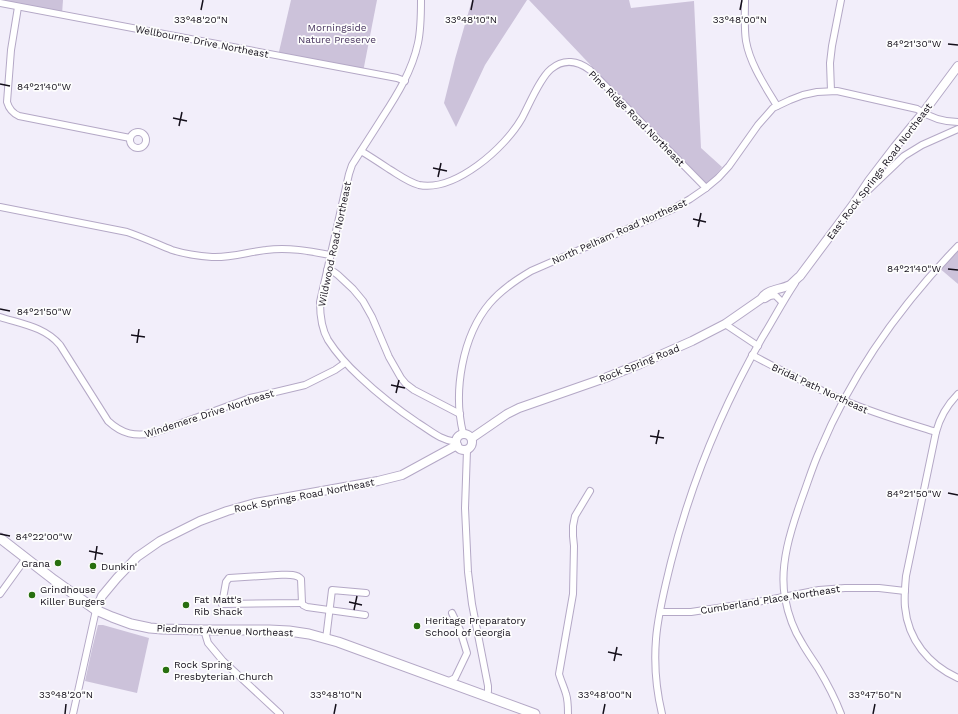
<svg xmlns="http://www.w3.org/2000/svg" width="958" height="714" font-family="'Work Sans',sans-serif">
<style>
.green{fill:#ccc2da}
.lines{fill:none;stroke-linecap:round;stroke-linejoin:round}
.minor-casing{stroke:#b4a8c6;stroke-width:8}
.tertiary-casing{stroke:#b4a8c6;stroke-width:10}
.secondary-casing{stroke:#b4a8c6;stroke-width:11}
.minor{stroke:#fff;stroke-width:6}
.tertiary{stroke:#fff;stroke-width:8}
.secondary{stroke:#fff;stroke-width:9}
.ticks{fill:none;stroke:#140f1a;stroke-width:1.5}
.poi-dot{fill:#286f0f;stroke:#fdfdfd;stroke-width:1.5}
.labels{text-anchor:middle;stroke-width:3.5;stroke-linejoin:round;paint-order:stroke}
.park-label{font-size:10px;fill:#47345e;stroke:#fdfdfd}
.street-label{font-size:10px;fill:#140f1a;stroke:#fdfdfd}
.poi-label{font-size:10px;fill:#140f1a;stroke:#fdfdfd;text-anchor:start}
.ticks-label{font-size:10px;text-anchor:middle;fill:#140f1a;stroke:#fdfdfd;stroke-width:3.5;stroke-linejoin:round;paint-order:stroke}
</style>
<rect width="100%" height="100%" fill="#f2eefa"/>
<g class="green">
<path d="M 0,0 L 63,0 L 62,14 L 0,3 Z"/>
<path d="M 291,0 L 377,0 L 363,72 L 278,56 Z"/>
<path d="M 472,0 L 527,0 L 485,65 L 456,127 L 444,103 L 455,59 Z"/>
<path d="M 529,0 L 629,0 L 631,8 L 694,1 L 701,148 L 722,167 L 706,187 Z"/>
<path d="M 958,246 L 958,284 L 938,267 Z"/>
<path d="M 98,625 L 103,625 L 149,638 L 137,693 L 85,681 L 92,649 Z"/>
</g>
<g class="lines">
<g class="minor-casing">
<g id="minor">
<path d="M 421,0 C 421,14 421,29 418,43 C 412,71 397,95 382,118 C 372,134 362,149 352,165 L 349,174 L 320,302 C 320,315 321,328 328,340 C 337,354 348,366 360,377 C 378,394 397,409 418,423 C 431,431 440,440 456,442"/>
<path d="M 745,0 C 745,13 744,28 746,41 C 750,64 765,86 777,106"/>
<path d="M 0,3 L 397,78 L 405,81"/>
<path d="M 18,7 L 11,50 L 7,102 C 9,109 12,113 19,116 L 130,138"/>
<path d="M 831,91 L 830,63 L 832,46 L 841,0"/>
<circle cx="138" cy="140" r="8"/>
<path d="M 361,151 C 371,157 380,163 389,169 C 399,175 408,182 419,185 C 455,192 505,148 522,118 C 529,105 540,78 551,69 C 564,58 578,61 590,70 L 706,188"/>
<path d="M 861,197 L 904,156 L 922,145 L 958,129"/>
<path d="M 0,207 L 127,232 C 142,237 157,244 172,250 C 185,254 198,256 212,257 C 230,258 248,252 266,250 C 288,247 309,251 330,255"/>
<path d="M 327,270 L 334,272 L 338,275 L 353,289 L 363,301 L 372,317 L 389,357 L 401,378 L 406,384 L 414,390 L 460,414"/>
<path d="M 765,299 L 770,296 L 775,295 L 782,302"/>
<path d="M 0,317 C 22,324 45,327 60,345 L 108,421 C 122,434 135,437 154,433 L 250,398 L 305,385 L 335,370 L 345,363"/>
<path d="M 725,324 L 758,346"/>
<path d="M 752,355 C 782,371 812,387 843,400 C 873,413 904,422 936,432"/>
<path d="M 958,394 C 947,405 940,417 936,432 L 906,576 C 905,587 904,597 905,607 C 908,640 929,665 958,678"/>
<path d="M 463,433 C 453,392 462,336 490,303 C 502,289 516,280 531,271 L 673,209 L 690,199 L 706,188 L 718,178 L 729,166 L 758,125 L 773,108 L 790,100 L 803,95 L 817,92 L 837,91 L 917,109 C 929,117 943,122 958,122"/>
<path d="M 467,450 L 465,508 L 468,572 L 472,604 L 488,686 L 488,691 L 487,697"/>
<path d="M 277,575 C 285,575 296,573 301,579 L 302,603 L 222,604 L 226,582 L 229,578 Z"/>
<path d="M 0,594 L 26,558"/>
<path d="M 302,603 L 303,605 L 307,607 L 365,615"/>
<path d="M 660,612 L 691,612 L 757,602 L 819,590 L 845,588 L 879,588 L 905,591"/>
<path d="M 204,630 L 208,643 L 223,661 L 280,714"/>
<path d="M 326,639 L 332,590 L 366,593"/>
<path d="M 447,682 L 455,678 L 467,653 L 460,630 L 452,613"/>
<path d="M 73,714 L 96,610"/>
<path d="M 568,714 C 568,707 568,700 566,694 C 564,687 561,681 559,674 L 573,594 L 574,546 L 573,536 L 573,526 L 575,516 L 590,491"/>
<path d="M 662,714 C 656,689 654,664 656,639 C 658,613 665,587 671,562 C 691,483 722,408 762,338 C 773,320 783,301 795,283"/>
<path d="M 841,714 C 835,698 827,683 818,668 C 813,660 807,652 802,643 C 793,629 788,614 785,598 C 779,565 791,529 802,498 C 808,482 813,465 820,450 C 852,373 900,306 958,246"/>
</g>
</g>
<g class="tertiary-casing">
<g id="tertiary">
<circle cx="464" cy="442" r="8"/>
<path d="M 472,438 L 507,414 L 519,408 L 605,378 L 640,364 L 692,341 L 725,324 L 761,299 C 767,289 780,290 790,285 C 793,283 796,279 800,276 L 853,205 L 869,181 L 895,147 L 923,113 L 958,66"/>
<path d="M 96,610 L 102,596 L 117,578 L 137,557 L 160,541 L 200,521 L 227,511 L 255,503 L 378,481 L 402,475 L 457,445"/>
</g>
</g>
<g class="secondary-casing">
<path id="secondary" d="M 0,538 L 54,580 L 96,610 L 112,617 L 131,624 L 150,628 L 162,629 L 204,630 L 269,630 L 289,631 L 309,634 L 338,642 L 535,714"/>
</g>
<use href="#minor" class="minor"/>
<use href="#tertiary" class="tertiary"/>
<use href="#secondary" class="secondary"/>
</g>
<path class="ticks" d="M 201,10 L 203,0M 471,10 L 473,0M 740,10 L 742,0M 948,44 L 958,45M 0,84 L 10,86M 173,118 L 187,121M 179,126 L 182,112M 433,168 L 447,171M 438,177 L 441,163M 693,219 L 706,222M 698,227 L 701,213M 948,269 L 958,270M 0,309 L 10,311M 131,335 L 145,337M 137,343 L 139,329M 391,385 L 405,388M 396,393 L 399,380M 650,436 L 664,438M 656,444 L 659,430M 948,493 L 958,495M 0,534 L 10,536M 89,551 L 103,554M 95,560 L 97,546M 349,602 L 362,605M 354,610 L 357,596M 608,652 L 622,655M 614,661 L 617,647M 65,714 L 66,704M 334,714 L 336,704M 603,714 L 605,704M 873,714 L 875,704"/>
<g class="poi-dot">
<circle cx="58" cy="563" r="4"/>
<circle cx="93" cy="566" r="4"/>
<circle cx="32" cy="595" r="4"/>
<circle cx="186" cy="605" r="4"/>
<circle cx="417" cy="626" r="4"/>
<circle cx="166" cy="670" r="4"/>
</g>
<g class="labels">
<g class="park-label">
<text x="337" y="31">Morningside<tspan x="337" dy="12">Nature Preserve</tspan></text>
</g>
<g class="street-label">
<text transform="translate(202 41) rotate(11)" y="4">Wellbourne Drive Northeast</text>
<text transform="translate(637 118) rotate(45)" y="4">Pine Ridge Road Northeast</text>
<text transform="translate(879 171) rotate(-53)" y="4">East Rock Springs Road Northeast</text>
<text transform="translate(619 231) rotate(-24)" y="4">North Pelham Road Northeast</text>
<text transform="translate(334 244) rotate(-78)" y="4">Wildwood Road Northeast</text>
<text transform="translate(639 363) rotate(-22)" y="4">Rock Spring Road</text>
<text transform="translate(820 388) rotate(25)" y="4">Bridal Path Northeast</text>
<text transform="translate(209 413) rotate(-18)" y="4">Windemere Drive Northeast</text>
<text transform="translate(304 495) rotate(-11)" y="4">Rock Springs Road Northeast</text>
<text transform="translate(770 599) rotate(-9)" y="4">Cumberland Place Northeast</text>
<text transform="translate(225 630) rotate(2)" y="4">Piedmont Avenue Northeast</text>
</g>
<g class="poi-label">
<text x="50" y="567" text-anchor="end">Grana</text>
<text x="101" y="570">Dunkin'</text>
<text x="40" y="593">Grindhouse<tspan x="40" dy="12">Killer Burgers</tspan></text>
<text x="194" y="603">Fat Matt's<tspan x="194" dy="12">Rib Shack</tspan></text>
<text x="425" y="624">Heritage Preparatory<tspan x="425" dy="12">School of Georgia</tspan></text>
<text x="174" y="668">Rock Spring<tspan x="174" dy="12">Presbyterian Church</tspan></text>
</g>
</g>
<g class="ticks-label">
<text x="201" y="23">33°48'20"N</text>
<text x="471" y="23">33°48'10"N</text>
<text x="740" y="23">33°48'00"N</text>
<text x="914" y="47">84°21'30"W</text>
<text x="44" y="90">84°21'40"W</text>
<text x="914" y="272">84°21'40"W</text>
<text x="44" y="315">84°21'50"W</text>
<text x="914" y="497">84°21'50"W</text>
<text x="44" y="540">84°22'00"W</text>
<text x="66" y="698">33°48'20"N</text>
<text x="336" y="698">33°48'10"N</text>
<text x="605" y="698">33°48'00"N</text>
<text x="875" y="698">33°47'50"N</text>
</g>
</svg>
